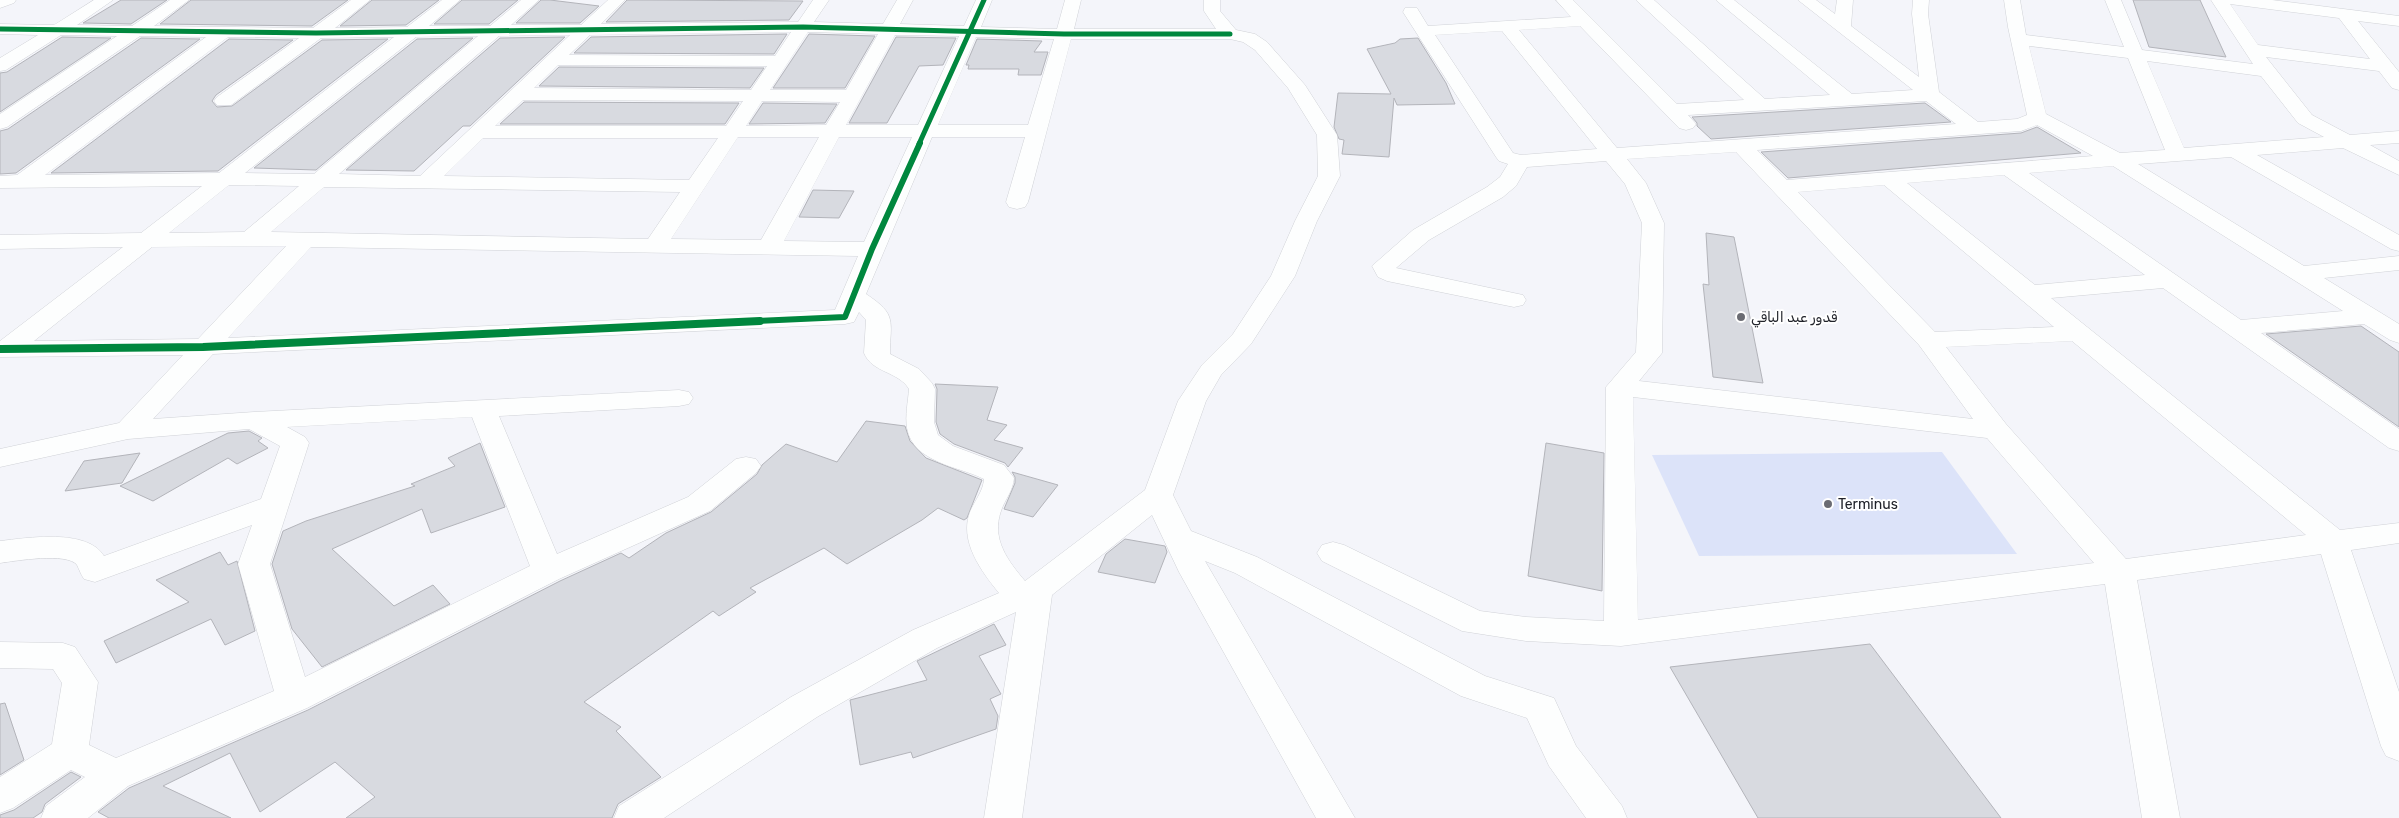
<svg xmlns="http://www.w3.org/2000/svg" width="2399" height="818" font-family="Rubik,Vazirmatn,sans-serif">
<style>
.green{fill:#dce3f9}
.building{fill:#d8dae0;stroke:#b3b4ba}
.lines{fill:none;stroke-linecap:round;stroke-linejoin:round}
.minor-casing{stroke:#d0d2d7;stroke-width:1}
.minor{fill:#fdfefe;fill-rule:evenodd}
.cycleway-far2-casing{stroke:#fff;stroke-width:7}
.cycleway-far1-casing{stroke:#fff;stroke-width:9}
.cycleway-casing{stroke:#fff;stroke-width:11}
.cycleway-far2{stroke:#00873e;stroke-width:5}
.cycleway-far1{stroke:#00873e;stroke-width:6}
.cycleway{stroke:#00873e;stroke-width:8}
.poi-dot{fill:#6b6c73;stroke:#fff;stroke-width:2}
.labels{text-anchor:middle;stroke-width:4;stroke-linejoin:round;paint-order:stroke}
.poi-label{font-size:14px;fill:#21232a;stroke:#fff;text-anchor:start}
</style>
<rect width="100%" height="100%" fill="#f4f5fa"/>
<path class="green" d="M 1942,452 L 2017,554 L 1699,556 L 1652,455 Z"/>
<g class="building">
<path d="M 121,0 L 167,0 L 131,24 L 83,23 Z"/>
<path d="M 191,0 L 348,0 L 312,26 L 160,24 Z"/>
<path d="M 372,0 L 439,0 L 406,25 L 340,26 Z"/>
<path d="M 462,0 L 518,0 L 489,24 L 434,24 Z"/>
<path d="M 541,0 L 550,0 L 599,6 L 580,23 L 516,23 Z"/>
<path d="M 627,0 L 638,0 L 803,1 L 789,20 L 606,22 Z"/>
<path d="M 2133,0 L 2200,0 L 2226,57 L 2149,47 Z"/>
<path d="M 787,34 L 774,54 L 574,53 L 591,37 Z"/>
<path d="M 809,34 L 875,36 L 845,88 L 773,88 Z"/>
<path d="M 62,37 L 111,38 L 0,112 L 0,73 L 7,72 Z"/>
<path d="M 565,37 L 470,126 L 463,126 L 414,171 L 346,170 L 500,38 Z"/>
<path d="M 896,37 L 956,38 L 943,65 L 919,66 L 887,123 L 849,123 Z"/>
<path d="M 141,38 L 200,39 L 16,173 L 0,174 L 0,131 L 8,129 Z"/>
<path d="M 473,38 L 316,170 L 254,168 L 417,39 Z"/>
<path d="M 1418,38 L 1446,83 L 1455,104 L 1397,105 L 1394,98 L 1389,157 L 1342,154 L 1344,140 L 1339,139 L 1334,127 L 1338,93 L 1391,94 L 1367,49 L 1395,43 L 1400,39 Z"/>
<path d="M 229,39 L 293,40 L 216,95 L 212,101 L 217,107 L 232,106 L 322,40 L 388,39 L 218,171 L 51,173 Z"/>
<path d="M 977,39 L 1042,41 L 1034,52 L 1048,52 L 1041,75 L 1018,75 L 1019,69 L 968,69 L 969,65 L 966,65 Z"/>
<path d="M 559,67 L 764,68 L 750,88 L 539,86 Z"/>
<path d="M 524,102 L 739,103 L 725,124 L 500,124 Z"/>
<path d="M 763,103 L 837,104 L 825,123 L 749,124 Z"/>
<path d="M 1925,103 L 1951,122 L 1711,139 L 1697,126 L 1697,123 L 1692,117 Z"/>
<path d="M 2037,127 L 2081,153 L 1788,178 L 1761,152 L 2021,133 Z"/>
<path d="M 813,190 L 854,191 L 839,218 L 799,217 Z"/>
<path d="M 1706,233 L 1734,237 L 1763,383 L 1713,377 L 1703,284 L 1709,285 Z"/>
<path d="M 2361,326 L 2399,352 L 2399,427 L 2266,334 Z"/>
<path d="M 935,384 L 998,387 L 987,420 L 1007,425 L 994,440 L 1023,448 L 1008,467 L 1005,463 L 954,444 L 940,434 L 936,422 L 937,389 Z"/>
<path d="M 866,421 L 905,426 L 910,441 L 926,458 L 982,480 L 967,518 L 964,520 L 938,508 L 922,520 L 847,564 L 824,548 L 750,588 L 756,592 L 719,616 L 713,611 L 584,702 L 621,727 L 616,731 L 661,777 L 618,804 L 612,818 L 346,818 L 375,797 L 335,762 L 260,812 L 230,753 L 163,786 L 231,818 L 109,818 L 98,812 L 129,788 L 308,710 L 560,581 L 621,553 L 629,558 L 666,533 L 711,512 L 757,474 L 762,465 L 786,444 L 837,462 Z"/>
<path d="M 249,431 L 262,438 L 258,441 L 268,448 L 237,464 L 228,458 L 153,501 L 120,486 L 228,433 Z"/>
<path d="M 480,443 L 505,507 L 431,533 L 422,509 L 332,549 L 394,606 L 433,585 L 450,604 L 322,667 L 292,629 L 272,564 L 283,531 L 306,521 L 415,486 L 411,484 L 455,466 L 448,458 Z"/>
<path d="M 1546,443 L 1604,453 L 1602,591 L 1528,576 Z"/>
<path d="M 140,453 L 122,483 L 65,491 L 84,461 Z"/>
<path d="M 1012,472 L 1058,485 L 1033,517 L 1004,509 L 1015,483 L 1015,477 Z"/>
<path d="M 1125,539 L 1165,546 L 1167,552 L 1155,583 L 1098,572 L 1106,554 Z"/>
<path d="M 220,552 L 228,565 L 237,561 L 255,631 L 225,645 L 211,619 L 116,663 L 104,641 L 189,602 L 156,580 Z"/>
<path d="M 994,624 L 1006,645 L 979,656 L 1001,694 L 990,699 L 998,716 L 996,729 L 913,758 L 911,752 L 860,765 L 850,700 L 927,680 L 917,661 Z"/>
<path d="M 1870,644 L 2001,818 L 1758,818 L 1670,667 Z"/>
<path d="M 5,703 L 24,760 L 0,775 L 0,704 Z"/>
<path d="M 71,772 L 81,777 L 45,804 L 42,812 L 33,818 L 0,818 L 0,815 L 14,810 Z"/>
</g>
<g class="lines">
<g class="minor-casing">
<g id="minor">
<path d="M 0,0 L 16,0 L 14,3 L 0,8 Z"/>
<path d="M 94,0 L 113,0 L 77,25 L 132,26 L 170,0 L 189,0 L 154,26 L 313,28 L 351,0 L 370,0 L 335,28 L 407,27 L 442,0 L 460,0 L 429,26 L 490,26 L 521,0 L 539,0 L 511,25 L 581,25 L 608,0 L 625,0 L 601,24 L 798,22 L 813,0 L 829,0 L 814,22 L 883,24 L 897,0 L 913,0 L 900,24 L 964,26 L 976,0 L 992,0 L 981,27 L 1057,29 L 1065,0 L 1081,0 L 1074,29 L 1216,29 L 1204,11 L 1204,0 L 1220,0 L 1220,11 L 1236,30 L 1255,34 L 1267,42 L 1305,85 L 1337,135 L 1340,176 L 1317,221 L 1295,276 L 1251,344 L 1221,375 L 1206,401 L 1173,495 L 1191,531 L 1257,557 L 1485,676 L 1554,698 L 1576,746 L 1622,806 L 1627,818 L 1586,818 L 1549,766 L 1527,718 L 1461,696 L 1235,573 L 1205,561 L 1355,818 L 1316,818 L 1179,572 L 1152,515 L 1052,595 L 1022,818 L 984,818 L 1016,612 L 937,648 L 817,717 L 664,818 L 614,818 L 619,806 L 791,697 L 913,630 L 999,593 C 981,571 959,541 970,512 C 975,500 983,492 984,479 C 959,466 913,463 907,428 C 905,415 908,402 909,389 C 898,371 872,373 864,353 L 866,320 L 859,312 L 854,322 L 845,324 L 213,354 L 153,419 L 254,412 L 679,390 L 689,392 L 693,398 L 689,404 L 679,406 L 499,416 L 557,554 L 688,497 L 736,459 L 746,457 L 756,459 L 761,466 L 756,473 L 710,511 L 559,579 L 307,708 L 128,786 L 88,818 L 41,818 L 46,806 L 85,777 L 71,770 L 13,808 L 0,813 L 0,777 L 52,744 L 62,683 L 53,669 L 0,668 L 0,642 L 63,643 L 75,647 L 98,682 L 89,745 L 116,758 L 274,691 L 238,564 L 252,525 L 95,582 L 84,579 C 81,575 79,569 77,565 C 67,552 15,561 0,563 L 0,541 C 27,538 87,528 104,556 L 261,499 L 280,446 L 249,429 L 128,439 L 0,467 L 0,449 L 119,423 L 183,355 L 0,357 L 0,341 L 123,247 L 0,249 L 0,235 L 141,233 L 202,186 L 0,188 L 0,176 L 17,175 L 206,37 L 140,36 L 7,127 L 0,129 L 0,114 L 117,36 L 61,35 L 6,70 L 0,71 L 0,58 L 38,35 L 0,34 L 0,24 L 54,25 ZM 791,32 L 775,56 L 569,55 L 590,35 ZM 808,32 L 878,34 L 846,90 L 770,90 ZM 570,35 L 420,176 L 339,174 L 499,36 ZM 895,35 L 959,36 L 918,125 L 846,125 ZM 478,36 L 314,174 L 245,173 L 416,37 ZM 228,37 L 299,38 L 217,97 L 214,101 L 217,105 L 231,105 L 321,38 L 394,37 L 219,173 L 45,175 ZM 976,37 L 1054,39 L 1028,125 L 938,125 ZM 1071,39 L 1230,39 L 1243,42 L 1255,50 L 1288,88 L 1317,135 L 1318,176 L 1295,221 L 1271,276 L 1233,334 L 1202,365 L 1178,401 L 1145,490 L 1025,581 C 1008,561 991,539 1001,511 C 1005,499 1013,491 1014,478 L 1004,465 L 953,446 L 938,435 L 934,422 L 935,389 L 932,383 L 919,369 L 890,354 C 890,321 898,315 866,294 L 932,137 L 1025,137 L 1006,202 L 1009,207 L 1017,209 L 1025,207 L 1028,202 ZM 558,65 L 767,66 L 751,90 L 534,88 ZM 523,100 L 743,101 L 726,126 L 495,126 ZM 762,101 L 840,102 L 826,125 L 746,126 ZM 738,137 L 819,137 L 761,240 L 671,239 ZM 839,137 L 912,137 L 864,242 L 784,241 ZM 483,138 L 718,138 L 689,180 L 444,176 ZM 229,185 L 299,186 L 244,232 L 169,233 ZM 324,187 L 680,192 L 648,239 L 271,232 ZM 286,246 L 198,339 L 34,341 L 152,247 ZM 311,247 L 858,256 L 835,310 L 228,338 ZM 472,417 L 530,566 L 305,677 L 270,564 L 309,443 L 305,437 L 287,427 Z"/>
<path d="M 1556,0 L 1573,0 L 1677,104 L 1744,100 L 1636,0 L 1654,0 L 1765,99 L 1830,95 L 1716,0 L 1734,0 L 1852,94 L 1913,90 L 1798,0 L 1816,0 L 1835,14 L 1837,0 L 1853,0 L 1851,26 L 1919,77 L 1912,14 L 1913,0 L 1929,0 L 1928,14 L 1939,92 L 1978,122 L 2017,119 L 2027,115 L 2008,27 L 2004,0 L 2020,0 L 2026,35 L 2124,47 L 2105,0 L 2121,0 L 2142,50 L 2253,64 L 2211,0 L 2272,0 L 2399,16 L 2399,26 L 2358,21 L 2399,72 L 2399,90 L 2392,88 L 2379,71 L 2266,57 L 2312,115 L 2350,135 L 2399,131 L 2399,143 L 2370,145 L 2399,161 L 2399,175 L 2343,148 L 2257,155 L 2399,235 L 2399,251 L 2391,249 L 2231,157 L 2138,164 L 2304,266 L 2399,256 L 2399,270 L 2324,278 L 2399,324 L 2399,343 L 2390,340 L 2364,324 L 2261,333 L 2399,429 L 2399,451 L 2389,448 L 2163,288 L 2051,298 L 2340,530 L 2399,523 L 2399,543 L 2351,550 L 2399,692 L 2399,761 L 2386,756 L 2381,746 L 2321,554 L 2137,580 L 2180,818 L 2142,818 L 2105,584 L 1621,646 L 1526,641 L 1462,631 L 1322,561 L 1317,553 L 1322,545 L 1333,542 L 1344,545 L 1480,611 L 1526,617 L 1604,621 L 1606,387 L 1636,352 L 1642,223 L 1625,184 L 1606,161 L 1527,167 L 1516,186 L 1503,197 L 1429,240 L 1396,268 L 1523,295 L 1526,300 L 1523,305 L 1514,307 L 1387,281 L 1378,277 L 1372,266 L 1413,230 L 1487,187 L 1500,177 L 1508,164 L 1499,161 L 1496,157 L 1403,12 L 1405,8 L 1417,8 L 1428,26 L 1571,17 ZM 2230,4 L 2339,18 L 2370,59 L 2258,45 ZM 1580,26 L 1679,128 L 1686,130 L 1693,128 L 1696,124 L 1688,115 L 1926,101 L 1956,124 L 1617,148 L 1519,30 ZM 1502,31 L 1597,149 L 1521,155 L 1513,153 L 1435,35 ZM 2029,46 L 2128,58 L 2165,150 L 2120,153 L 2046,114 ZM 2147,61 L 2261,76 L 2298,123 L 2324,137 L 2184,148 ZM 2037,125 L 2093,156 L 1787,180 L 1757,150 L 2021,131 ZM 1736,152 L 1919,345 L 1973,419 L 1639,381 L 1662,353 L 1664,223 L 1646,183 L 1627,159 ZM 2113,166 L 2343,311 L 2241,320 L 2029,173 ZM 2004,175 L 2145,275 L 2035,285 L 1907,183 ZM 1884,185 L 2054,327 L 1935,332 L 1798,192 ZM 2072,341 L 2306,535 L 2126,559 L 2006,424 L 1946,347 ZM 1633,397 L 1987,438 L 2094,563 L 1638,620 Z"/>
</g>
</g>
<use href="#minor" class="minor"/>
<g class="cycleway-far2-casing">
<g id="cycleway-far2">
<path d="M 0,29 L 316,33 L 803,27 L 1064,34 L 1230,34"/>
<path d="M 919,144 L 984,0"/>
</g>
</g>
<g class="cycleway-far1-casing">
<path id="cycleway-far1" d="M 734,322 L 845,317 L 872,249 L 920,143"/>
</g>
<g class="cycleway-casing">
<path id="cycleway" d="M 0,349 L 203,347 L 760,321"/>
</g>
<use href="#cycleway-far2" class="cycleway-far2"/>
<use href="#cycleway-far1" class="cycleway-far1"/>
<use href="#cycleway" class="cycleway"/>
</g>
<g class="poi-dot">
<circle cx="1741" cy="317" r="5"/>
<circle cx="1828" cy="504" r="5"/>
</g>
<g class="labels">
<g class="poi-label">
<text x="1751" y="322">قدور عبد الباقي</text>
<text x="1838" y="509">Terminus</text>
</g>
</g>
</svg>
